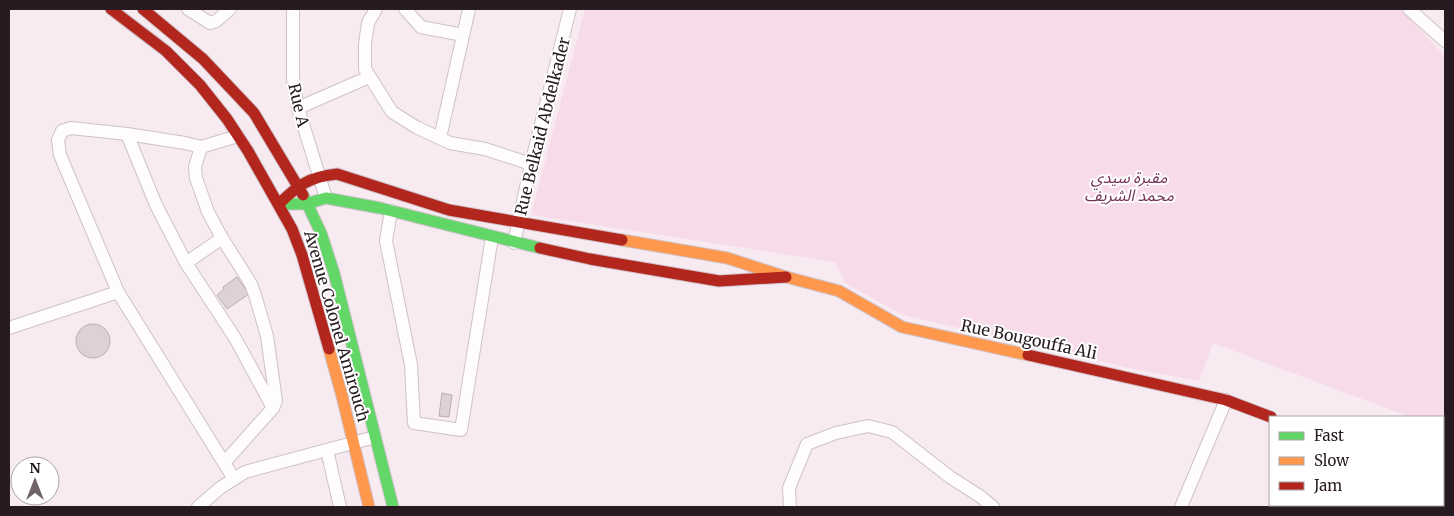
<svg xmlns="http://www.w3.org/2000/svg" width="1454" height="516" font-family="Merriweather,'Noto Sans Arabic',serif">
<style>
.green{fill:#f8dbe9}
.building{fill:#ddd1d7;stroke:#baaeb4}
.lines{fill:none;stroke-linecap:round;stroke-linejoin:round}
.street-casing{stroke:#cec2c8;stroke-width:14}
.fast-casing{stroke:#cec2c8;stroke-width:13}
.slow-casing{stroke:#cec2c8;stroke-width:13}
.jam-casing{stroke:#cec2c8;stroke-width:13}
.street{stroke:#fefcfd;stroke-width:12}
.fast{stroke:#63d668;stroke-width:11}
.slow{stroke:#ff974d;stroke-width:11}
.jam{stroke:#b3261e;stroke-width:11}
.labels{text-anchor:middle;stroke-width:4;stroke-linejoin:round;paint-order:stroke}
.street-label{font-size:16px;fill:#271a21;stroke:#fff}
.park-label{font-size:16px;font-style:italic;fill:#77325a;stroke:#fff}
</style>
<rect width="100%" height="100%" fill="#f7ebf1"/>
<path class="green" d="M 585,9 L 1402,9 L 1437,48 L 1445,56 L 1445,421 L 1443,421 L 1443,417 L 1410,417 L 1213,343 L 1199,381 L 1134,369 L 903,315 L 845,283 L 835,262 L 531,215 Z"/>
<g class="building">
<path d="M 237,277 L 249,294 L 227,309 L 217,295 L 224,289 L 223,287 Z"/>
<circle cx="93" cy="341" r="17"/>
<path d="M 442,393 L 452,395 L 449,417 L 439,416 Z"/>
</g>
<g class="lines">
<g class="street-casing">
<g id="street">
<path d="M 188,9 L 210,23 L 216,21 L 230,9"/>
<path d="M 293,9 L 293,79 L 298,108 L 326,198"/>
<path d="M 376,9 L 368,23 L 365,44 L 365,69 L 392,112 L 416,127 L 450,143 L 485,149 L 531,164"/>
<path d="M 405,9 L 421,27 L 463,35"/>
<path d="M 1409,9 L 1445,41"/>
<path d="M 298,108 L 369,77"/>
<path d="M 127,134 L 156,205 L 186,263 L 235,338 L 273,408"/>
<path d="M 440,138 L 469,9"/>
<path d="M 201,147 L 185,143 L 127,134 L 71,128 L 62,131 L 58,140 L 60,155 L 118,292 L 234,479"/>
<path d="M 391,211 L 386,241 L 411,365 L 414,423 L 461,430 L 492,237"/>
<path d="M 514,243 L 531,164 L 570,9"/>
<path d="M 186,263 L 222,238"/>
<path d="M 9,328 L 118,292"/>
<path d="M 327,450 L 340,507"/>
<path d="M 224,463 L 273,408 L 276,401 L 267,336 L 255,295 L 251,284 L 222,238 L 208,212 L 196,178 L 195,167 L 201,147 L 238,136"/>
<path d="M 198,507 L 220,488 L 245,472 L 375,437"/>
<path d="M 790,507 L 789,488 L 807,444 L 836,433 L 868,426 L 892,432 L 950,477 L 981,497 L 993,507"/>
<path d="M 1181,507 L 1226,400"/>
<path d="M 1278,507 L 1279,505"/>
<path d="M 1384,507 L 1385,505"/>
</g>
</g>
<g class="fast-casing">
<g id="fast">
<path d="M 303,195 L 321,233 L 334,273 L 393,507"/>
<path d="M 279,204 L 306,204 L 326,198 L 380,208 L 540,248"/>
</g>
</g>
<g class="slow-casing">
<g id="slow">
<path d="M 622,240 L 727,258 L 786,277 L 839,291 L 902,327 L 1028,355"/>
<path d="M 329,349 L 342,396 L 369,507"/>
</g>
</g>
<g class="jam-casing">
<g id="jam">
<path d="M 111,9 L 166,51 L 200,85 L 227,119 L 248,151 L 292,229 L 302,255 L 329,349"/>
<path d="M 143,9 L 203,59 L 254,113 L 303,195"/>
<path d="M 279,204 C 298,185 309,177 337,174 L 449,210 L 622,240"/>
<path d="M 540,248 L 590,259 L 719,281 L 786,277"/>
<path d="M 1028,355 L 1226,400 L 1271,417"/>
<path d="M 1443,485 L 1445,486"/>
</g>
</g>
<use href="#street" class="street"/>
<use href="#fast" class="fast"/>
<use href="#slow" class="slow"/>
<use href="#jam" class="jam"/>
</g>
<g class="labels">
<g class="street-label">
<text transform="translate(299 105) rotate(77)" y="6">Rue A</text>
<text transform="translate(542 126) rotate(-76)" y="6">Rue Belkaid Abdelkader</text>
<text transform="translate(337 326) rotate(74)" y="6">Avenue Colonel Amirouch</text>
<text transform="translate(1029 339) rotate(12)" y="6">Rue Bougouffa Ali</text>
</g>
<g class="park-label">
<text x="1129" y="183">مقبرة سيدي<tspan x="1129" dy="18">محمد الشريف</tspan></text>
</g>
</g>
<rect width="1454" height="516" fill="none" stroke="#271a21" stroke-width="20"/>
<rect x="1269" y="416" width="175" height="90" fill="#ffffff" stroke="#a9a3a6"/>
<rect x="1279" y="432" width="25" height="8" fill="#63d668" stroke="#a9a3a6"/>
<text x="1314" y="441" font-size="15" fill="#271a21">Fast</text>
<rect x="1279" y="457" width="25" height="8" fill="#ff974d" stroke="#a9a3a6"/>
<text x="1314" y="466" font-size="15" fill="#271a21">Slow</text>
<rect x="1279" y="482" width="25" height="8" fill="#b3261e" stroke="#a9a3a6"/>
<text x="1314" y="491" font-size="15" fill="#271a21">Jam</text>
<g transform="translate(35 481)"><circle r="24" fill="#ffffff" stroke="#a9a3a6"/>
<path d="M0-4L9 19L0 12L-9 19Z" fill="#70636a"/>
<text y="-8" font-size="14" font-weight="bold" text-anchor="middle" fill="#271a21">N</text>
</g>
</svg>
